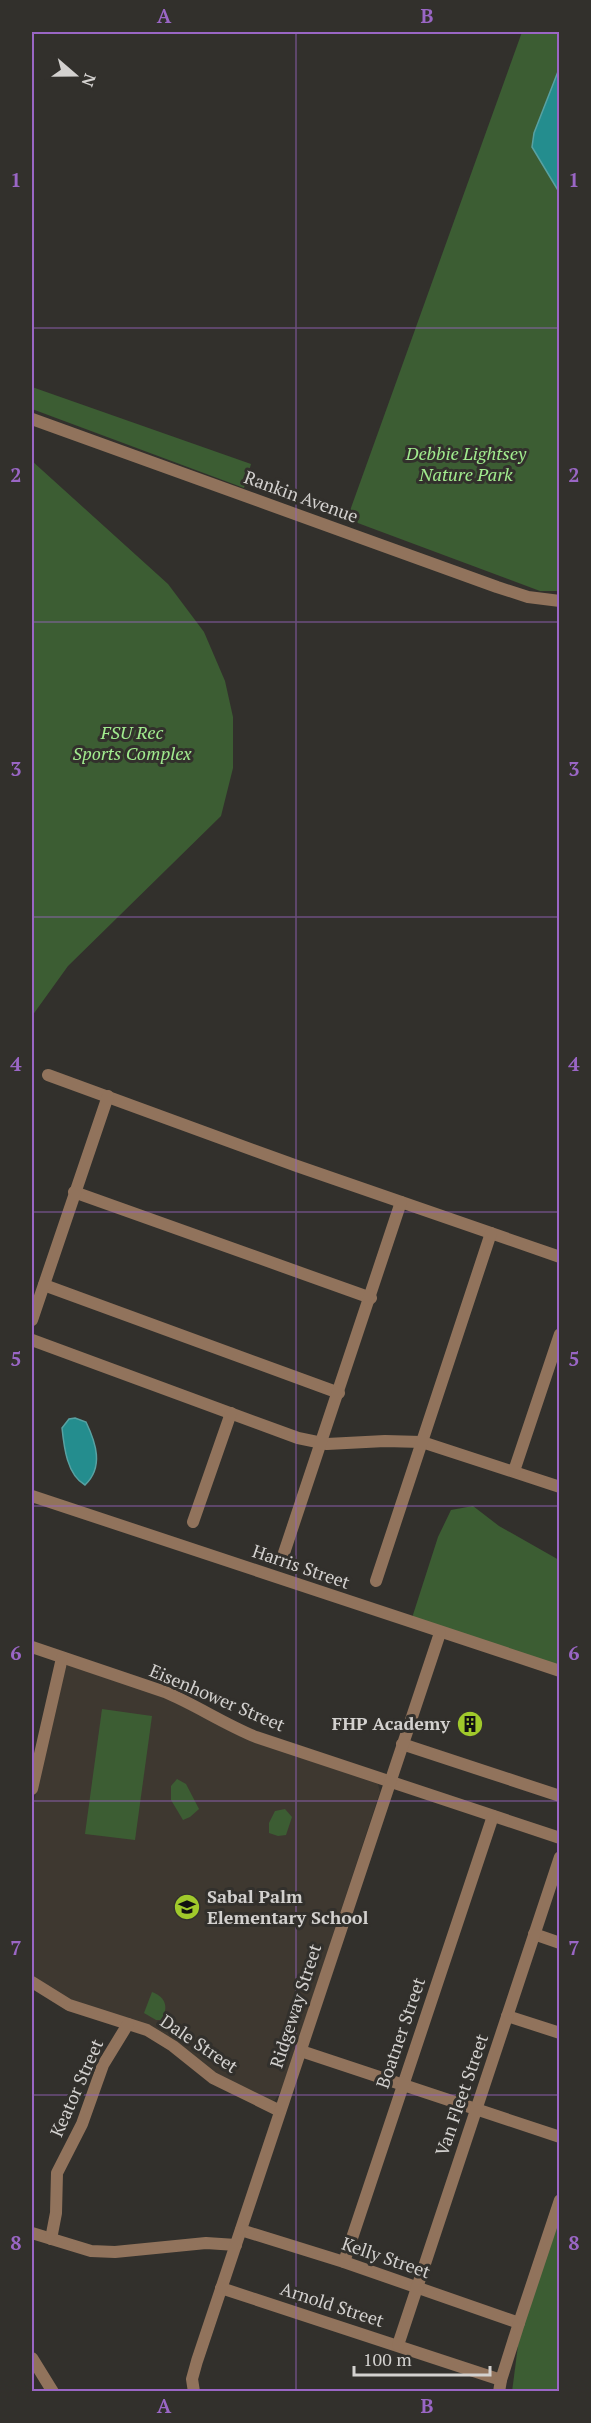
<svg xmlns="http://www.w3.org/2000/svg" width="591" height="2423" font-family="'PT Serif',serif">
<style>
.built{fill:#3e3830}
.green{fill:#3c5d33}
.water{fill:#248d8e;stroke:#58a1a2;stroke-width:1.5}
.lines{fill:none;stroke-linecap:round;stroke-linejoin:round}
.minor{stroke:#91735c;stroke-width:12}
.grid{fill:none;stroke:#9a66c5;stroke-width:1.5;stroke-opacity:0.55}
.labels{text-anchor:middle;stroke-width:6;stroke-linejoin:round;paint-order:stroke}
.park-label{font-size:18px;font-style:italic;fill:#a1eb8e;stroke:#32302c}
.street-label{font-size:18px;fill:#d3d1cf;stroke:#32302c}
.poi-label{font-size:18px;font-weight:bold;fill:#d3d1cf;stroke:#32302c;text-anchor:end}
.neatline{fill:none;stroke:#9a66c5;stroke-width:2}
.grid-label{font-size:20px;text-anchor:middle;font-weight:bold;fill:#9a66c5}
</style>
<rect width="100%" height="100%" fill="#32302c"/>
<path class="built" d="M 68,1665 L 167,1698 L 244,1738 L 378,1784 L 380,1792 L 298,2041 L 282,2089 L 275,2100 L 271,2101 L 214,2072 L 171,2039 L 66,1998 L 32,1976 L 32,1810 L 64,1668 Z"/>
<g class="green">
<path d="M 522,32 L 559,32 L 559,591 L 540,591 L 347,519 Z"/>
<path d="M 32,387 L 251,464 L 244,488 L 32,409 Z"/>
<path d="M 32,461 L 168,584 L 204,632 L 225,681 L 233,717 L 233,768 L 221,816 L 68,966 L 32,1016 Z"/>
<path d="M 473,1506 L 499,1526 L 559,1560 L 559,1666 L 411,1621 L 438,1537 L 451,1510 Z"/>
<path d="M 102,1709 L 152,1716 L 135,1840 L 85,1834 Z"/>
<path d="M 177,1779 L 186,1784 L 199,1809 L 190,1817 L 183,1820 L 171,1800 L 171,1786 Z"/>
<path d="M 285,1809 L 292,1817 L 286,1835 L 278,1836 L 269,1833 L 269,1823 L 275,1811 Z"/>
<path d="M 152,1992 C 166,1997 169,2008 161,2020 L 156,2020 L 144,2013 Z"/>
<path d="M 559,2217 L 559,2391 L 512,2392 L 520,2330 Z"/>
</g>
<g class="water">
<path d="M 559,69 L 559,192 L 532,147 L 534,133 Z"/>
<path d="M 75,1418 L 86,1422 C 96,1443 104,1467 85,1485 C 67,1475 64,1447 62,1428 L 69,1419 Z"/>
</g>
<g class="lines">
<g class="minor">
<path d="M 32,419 L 497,587 L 528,597 L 560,601"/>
<path d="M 48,1075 L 297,1166 L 560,1257"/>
<path d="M 74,1192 L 371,1298"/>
<path d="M 44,1285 L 339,1393"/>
<path d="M 32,1320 L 108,1096"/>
<path d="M 32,1340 L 298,1438 L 327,1444 L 385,1441 L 422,1442 L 560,1487"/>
<path d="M 514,1471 L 560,1334"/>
<path d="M 32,1496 L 560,1671"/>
<path d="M 193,1522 L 231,1413"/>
<path d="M 284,1553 L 401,1202"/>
<path d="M 376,1581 L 491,1233"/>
<path d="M 32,1647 L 165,1692 C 196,1705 224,1724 256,1737 L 560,1838"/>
<path d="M 402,1744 L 560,1796"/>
<path d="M 32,1789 L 62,1658"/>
<path d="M 534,1934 L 560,1943"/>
<path d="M 32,1982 L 69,2005 L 147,2030 L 173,2046 L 213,2078 L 280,2111"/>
<path d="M 507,2016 L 560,2033"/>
<path d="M 301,2051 L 560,2137"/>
<path d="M 241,2230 L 344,2262 L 519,2323"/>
<path d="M 32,2233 L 91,2251 L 115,2252 L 206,2243 L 236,2245"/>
<path d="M 51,2239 L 56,2213 L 57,2173 L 82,2124 L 103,2065 L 128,2024"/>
<path d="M 344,2262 L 493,1816"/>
<path d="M 221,2288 L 501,2380"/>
<path d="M 398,2345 L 560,1857"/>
<path d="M 32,2358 L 53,2392"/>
<path d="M 194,2392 L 192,2379 L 197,2361 L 440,1633"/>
<path d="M 499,2392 L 501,2380 L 519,2323 L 560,2200"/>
</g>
</g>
<path class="grid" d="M 296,32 L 296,2392M 32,328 L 560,328M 32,622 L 560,622M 32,917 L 560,917M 32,1212 L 560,1212M 32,1506 L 560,1506M 32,1801 L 560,1801M 32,2095 L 560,2095"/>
<defs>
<g id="building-disc" transform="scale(1.35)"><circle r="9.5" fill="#a0c92b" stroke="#32302c"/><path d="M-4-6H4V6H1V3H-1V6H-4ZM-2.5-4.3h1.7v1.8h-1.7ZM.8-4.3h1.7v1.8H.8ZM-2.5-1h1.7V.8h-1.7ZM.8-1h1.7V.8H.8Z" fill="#111"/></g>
<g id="school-disc" transform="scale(1.35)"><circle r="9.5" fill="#a0c92b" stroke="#32302c"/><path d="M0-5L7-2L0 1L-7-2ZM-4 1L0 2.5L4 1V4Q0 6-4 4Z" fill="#111"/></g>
</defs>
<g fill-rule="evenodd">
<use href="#building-disc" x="470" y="1724"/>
<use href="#school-disc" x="187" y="1907"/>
</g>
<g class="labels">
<g class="park-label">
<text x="466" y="460">Debbie Lightsey<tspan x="466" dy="21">Nature Park</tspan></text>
<text x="132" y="739">FSU Rec<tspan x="132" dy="21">Sports Complex</tspan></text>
</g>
<g class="street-label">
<text transform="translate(301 497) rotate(20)" y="6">Rankin Avenue</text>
<text transform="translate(301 1567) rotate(19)" y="6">Harris Street</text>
<text transform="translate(217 1698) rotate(23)" y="6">Eisenhower Street</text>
<text transform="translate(296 2006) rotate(-72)" y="6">Ridgeway Street</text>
<text transform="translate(401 2033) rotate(-71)" y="6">Boatner Street</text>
<text transform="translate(199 2044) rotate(34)" y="6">Dale Street</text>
<text transform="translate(77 2088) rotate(-66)" y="6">Keator Street</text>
<text transform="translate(462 2095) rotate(-71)" y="6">Van Fleet Street</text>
<text transform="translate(386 2258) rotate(19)" y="6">Kelly Street</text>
<text transform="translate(332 2305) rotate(18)" y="6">Arnold Street</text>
</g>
<g class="poi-label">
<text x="450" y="1730">FHP Academy</text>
<text x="207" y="1903" text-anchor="start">Sabal Palm<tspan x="207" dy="21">Elementary School</tspan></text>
</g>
</g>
<rect width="591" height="2423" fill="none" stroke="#32302c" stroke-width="66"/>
<g transform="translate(75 75) rotate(110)" stroke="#32302c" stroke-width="4.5" paint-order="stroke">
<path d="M0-4.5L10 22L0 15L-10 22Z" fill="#d3d1cf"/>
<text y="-9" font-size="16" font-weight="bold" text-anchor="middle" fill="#d3d1cf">N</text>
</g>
<path d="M354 2366v9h136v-9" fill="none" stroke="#d3d1cf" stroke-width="3"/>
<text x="363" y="2366" font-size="18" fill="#d3d1cf" stroke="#32302c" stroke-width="4.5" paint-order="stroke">100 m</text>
<rect x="33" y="33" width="525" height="2357" class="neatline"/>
<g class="grid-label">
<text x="164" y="23">A</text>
<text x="427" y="23">B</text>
<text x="16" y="187">1</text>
<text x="574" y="187">1</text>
<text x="16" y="482">2</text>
<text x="574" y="482">2</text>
<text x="16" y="776">3</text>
<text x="574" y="776">3</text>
<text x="16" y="1071">4</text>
<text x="574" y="1071">4</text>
<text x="16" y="1366">5</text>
<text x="574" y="1366">5</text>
<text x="16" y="1660">6</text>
<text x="574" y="1660">6</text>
<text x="16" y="1955">7</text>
<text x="574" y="1955">7</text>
<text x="16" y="2250">8</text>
<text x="574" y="2250">8</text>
<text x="164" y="2413">A</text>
<text x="427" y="2413">B</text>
</g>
</svg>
